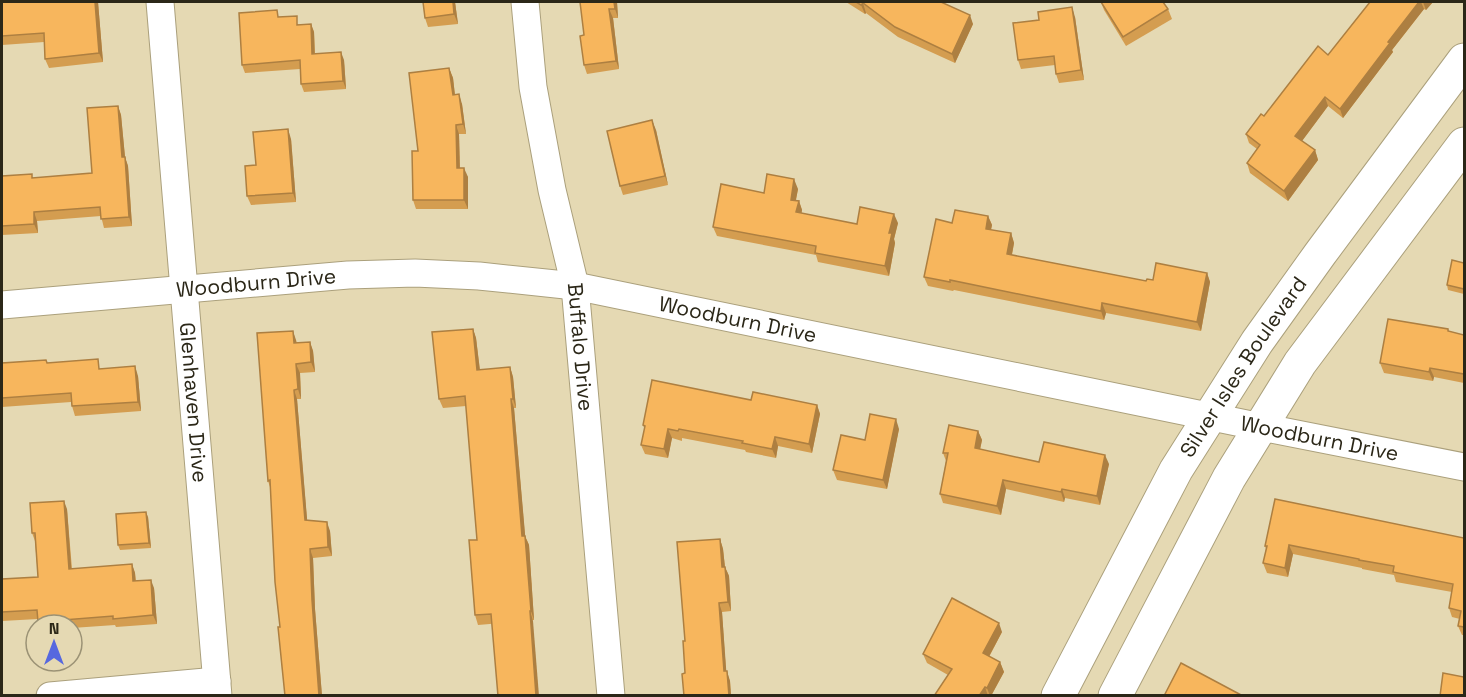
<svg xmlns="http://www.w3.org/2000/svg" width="1466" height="697" font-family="'Space Grotesk',sans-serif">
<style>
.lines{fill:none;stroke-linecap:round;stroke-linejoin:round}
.minor-casing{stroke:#aba07c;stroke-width:29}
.tertiary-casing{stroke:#aba07c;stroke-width:35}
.minor{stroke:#fff;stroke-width:27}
.tertiary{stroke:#fff;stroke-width:33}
.wall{fill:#d49d50}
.shaded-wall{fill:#ad7f41}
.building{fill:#f7b65d;stroke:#ad7f41;stroke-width:1.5}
.labels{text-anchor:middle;stroke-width:4.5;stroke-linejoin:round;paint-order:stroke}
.street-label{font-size:21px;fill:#2b2718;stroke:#e5d9b3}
</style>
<rect width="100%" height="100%" fill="#e5d9b3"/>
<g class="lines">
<g class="minor-casing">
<g id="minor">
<path id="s1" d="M 160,2 L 218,696"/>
<path id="s2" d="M 525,2 L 533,87 L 552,190 L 575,286 L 611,696"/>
<path id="s3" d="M 2,305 L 348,275 L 415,273 L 479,276 L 575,286 L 1261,427 L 1464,467"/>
<path d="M 50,696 L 217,681"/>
</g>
</g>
<g class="tertiary-casing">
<g id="tertiary">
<path id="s4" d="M 1058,696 L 1176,470 L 1257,342 L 1320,254 L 1464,60"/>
<path d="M 1115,696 L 1229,478 L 1300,363 L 1464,144"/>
</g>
</g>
<use href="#minor" class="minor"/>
<use href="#tertiary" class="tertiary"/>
</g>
<g class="wall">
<path d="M 2,2 L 98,2 L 103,62 L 49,68 L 45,59 L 44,42 L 2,45 Z"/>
<path d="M 423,2 L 455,2 L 458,24 L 428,27 L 425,18 Z"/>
<path d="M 617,2 L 618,18 L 613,18 L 619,69 L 587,74 L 584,65 L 584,35 Z"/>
<path d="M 846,2 L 941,2 L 973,24 L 955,63 L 898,37 L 866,13 L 865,14 Z"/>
<path d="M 1101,2 L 1168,9 L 1172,19 L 1126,46 L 1104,10 Z"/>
<path d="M 1370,2 L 1433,2 L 1426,10 L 1424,9 L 1392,50 L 1393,52 L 1343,118 L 1328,106 L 1302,141 L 1315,150 L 1318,160 L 1288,201 L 1250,173 L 1247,163 L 1257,149 L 1249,143 L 1246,134 L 1328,55 Z"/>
<path d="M 280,17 L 300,25 L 311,24 L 314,32 L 315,54 L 344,60 L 346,89 L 304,92 L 301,84 L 300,69 L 245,73 L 242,65 Z"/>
<path d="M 1075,17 L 1084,80 L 1059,83 L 1056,74 L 1055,65 L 1021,69 L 1018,60 Z"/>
<path d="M 449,68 L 453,78 L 455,95 L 462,104 L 466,134 L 459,134 L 460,168 L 468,177 L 468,209 L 416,209 L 413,200 L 418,151 Z"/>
<path d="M 118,106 L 121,115 L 125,157 L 128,166 L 132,226 L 104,228 L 101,216 L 37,221 L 38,233 L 2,235 L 2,176 L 33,178 L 92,173 Z"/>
<path d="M 656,130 L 668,185 L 623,195 L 620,186 Z"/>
<path d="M 291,139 L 296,202 L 251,205 L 247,196 L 256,165 Z"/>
<path d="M 798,189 L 796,200 L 799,201 L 802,210 L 801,213 L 857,224 L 898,223 L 894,239 L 895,243 L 889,276 L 818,262 L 816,255 L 717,236 L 713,227 L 764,193 Z"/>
<path d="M 988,216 L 992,225 L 991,230 L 1011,233 L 1014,243 L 1012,255 L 1146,281 L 1207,273 L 1210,282 L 1201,331 L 1106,313 L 1104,320 L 954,290 L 953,291 L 928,286 L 924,277 L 952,223 Z"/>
<path d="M 1464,263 L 1464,294 L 1448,290 L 1447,285 Z"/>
<path d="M 473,329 L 476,338 L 480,370 L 510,367 L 513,377 L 516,408 L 514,408 L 525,536 L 529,545 L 534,620 L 478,625 L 475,615 L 477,540 L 466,406 L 443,408 L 439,399 Z"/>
<path d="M 1448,329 L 1449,332 L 1464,335 L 1464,383 L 1434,377 L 1433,381 L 1384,373 L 1380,363 Z"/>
<path d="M 296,340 L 297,343 L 310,342 L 313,351 L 315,372 L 300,373 L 301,399 L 297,399 L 307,520 L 330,531 L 332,556 L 313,558 L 315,609 L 322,696 L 285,696 L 283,675 L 282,670 L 280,627 L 270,487 L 268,481 Z"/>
<path d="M 46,360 L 47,363 L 101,369 L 138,376 L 141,411 L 75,416 L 72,406 L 71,402 L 2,407 L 2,363 Z"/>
<path d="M 751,400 L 817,405 L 820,414 L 812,453 L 778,446 L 776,458 L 746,452 L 745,450 L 682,438 L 682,441 L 672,438 L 668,458 L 645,454 L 641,445 L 645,430 L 643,425 Z"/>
<path d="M 899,429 L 887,489 L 837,480 L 833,470 L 865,440 Z"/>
<path d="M 978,431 L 982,440 L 980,450 L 1039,462 L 1109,464 L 1100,505 L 1065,498 L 1064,502 L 1006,489 L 1001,515 L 943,503 L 940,494 L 946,461 L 943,453 Z"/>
<path d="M 67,509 L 72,569 L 132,564 L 135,573 L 136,581 L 154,588 L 157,624 L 116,627 L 115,625 L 72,628 L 72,625 L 39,625 L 38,619 L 2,621 L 2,579 L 38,577 L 35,541 L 32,533 Z"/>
<path d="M 148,517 L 151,548 L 120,550 L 118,545 Z"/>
<path d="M 1464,538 L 1464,635 L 1462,635 L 1458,626 L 1460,619 L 1452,617 L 1449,608 L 1452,592 L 1396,582 L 1394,575 L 1362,569 L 1362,568 L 1293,554 L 1288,577 L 1267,573 L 1263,563 L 1266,549 L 1265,546 Z"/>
<path d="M 720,539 L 723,549 L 725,567 L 729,576 L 731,611 L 722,612 L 726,671 L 730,681 L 731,696 L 684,696 L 685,673 L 685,641 Z"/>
<path d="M 1002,632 L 989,657 L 1000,662 L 1004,672 L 991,696 L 934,696 L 948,675 L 927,663 L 923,654 Z"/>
</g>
<g class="shaded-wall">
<path d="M 95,2 L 98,2 L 103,62 L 99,53 Z"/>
<path d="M 453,2 L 455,2 L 458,24 L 454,14 Z"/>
<path d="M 614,2 L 617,2 L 618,18 L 615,9 Z"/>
<path d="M 1419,2 L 1421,2 L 1424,9 L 1392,50 L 1393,52 L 1343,118 L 1340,109 L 1388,42 Z"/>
<path d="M 1423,2 L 1433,2 L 1426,10 Z"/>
<path d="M 863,3 L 866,13 L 865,14 L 861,5 Z"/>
<path d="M 1072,7 L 1075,17 L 1084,80 L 1081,70 Z"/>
<path d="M 609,9 L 613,18 L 619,69 L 616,61 Z"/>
<path d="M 970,15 L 973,24 L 955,63 L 952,54 Z"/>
<path d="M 311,24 L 314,32 L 315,63 L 312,54 Z"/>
<path d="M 341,52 L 344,60 L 346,89 L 343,81 Z"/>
<path d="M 449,68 L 453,78 L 456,105 L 453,95 Z"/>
<path d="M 459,94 L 462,104 L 466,134 L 463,124 Z"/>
<path d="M 1325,97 L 1328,106 L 1299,145 L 1295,136 Z"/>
<path d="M 118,106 L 121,115 L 125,157 L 128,166 L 132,226 L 129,217 L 122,157 Z"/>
<path d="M 652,120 L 656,130 L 668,185 L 665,176 Z"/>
<path d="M 456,125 L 459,134 L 460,177 L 457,168 Z"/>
<path d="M 288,129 L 291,139 L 296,202 L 293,193 Z"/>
<path d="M 1315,150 L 1318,160 L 1288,201 L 1284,191 Z"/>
<path d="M 464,168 L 468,177 L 468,209 L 464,200 Z"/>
<path d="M 794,179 L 798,189 L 794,209 L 791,200 Z"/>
<path d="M 799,201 L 802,210 L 800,222 L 796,212 Z"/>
<path d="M 34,212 L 37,221 L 38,233 L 34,224 Z"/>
<path d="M 894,214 L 898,223 L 894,239 L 895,243 L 889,276 L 885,266 L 889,233 Z"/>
<path d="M 988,216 L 992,225 L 989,238 L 986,229 Z"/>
<path d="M 1011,233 L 1014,243 L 1010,264 L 1007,254 Z"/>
<path d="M 1207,273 L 1210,282 L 1201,331 L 1197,322 Z"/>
<path d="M 1102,303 L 1106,313 L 1104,320 L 1101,311 Z"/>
<path d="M 473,329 L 476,338 L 481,380 L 477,370 Z"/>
<path d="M 293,331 L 296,340 L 297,353 L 294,343 Z"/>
<path d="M 310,342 L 313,351 L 315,372 L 311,362 Z"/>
<path d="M 296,364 L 300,373 L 301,399 L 298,389 Z"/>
<path d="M 135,366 L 138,376 L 141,411 L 138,402 Z"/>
<path d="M 510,367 L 513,377 L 516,408 L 513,399 Z"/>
<path d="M 1430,368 L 1434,377 L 1433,381 L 1429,372 Z"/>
<path d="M 294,390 L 297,399 L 308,530 L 305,520 Z"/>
<path d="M 511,399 L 514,408 L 526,545 L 522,536 Z"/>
<path d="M 817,405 L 820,414 L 812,453 L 809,444 Z"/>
<path d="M 896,419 L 899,429 L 887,489 L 883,480 Z"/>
<path d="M 668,429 L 672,438 L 668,458 L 664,449 Z"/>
<path d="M 978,431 L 982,440 L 978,458 L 975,448 Z"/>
<path d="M 775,437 L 778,446 L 776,458 L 772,449 Z"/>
<path d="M 1105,455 L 1109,464 L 1100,505 L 1097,496 Z"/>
<path d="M 1003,480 L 1006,489 L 1001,515 L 997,506 Z"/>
<path d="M 1062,489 L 1065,498 L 1064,502 L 1061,492 Z"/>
<path d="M 64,501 L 67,509 L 72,578 L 69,569 Z"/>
<path d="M 146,512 L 148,517 L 151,548 L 149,543 Z"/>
<path d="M 327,522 L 330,531 L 332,556 L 328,547 Z"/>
<path d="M 525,536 L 529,545 L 534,620 L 531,611 Z"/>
<path d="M 720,539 L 723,549 L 726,577 L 722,567 Z"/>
<path d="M 1289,545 L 1293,554 L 1288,577 L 1285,568 Z"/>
<path d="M 310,549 L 313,558 L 315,609 L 322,696 L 319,696 L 312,600 Z"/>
<path d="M 132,564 L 135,573 L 136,590 L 133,581 Z"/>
<path d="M 725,567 L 729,576 L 731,611 L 728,602 Z"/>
<path d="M 151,580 L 154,588 L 157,624 L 153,615 Z"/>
<path d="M 719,603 L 722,612 L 727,681 L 724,671 Z"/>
<path d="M 530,611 L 533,621 L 539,696 L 536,696 Z"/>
<path d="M 999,623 L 1002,632 L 986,662 L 983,653 Z"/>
<path d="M 1000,662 L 1004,672 L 991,696 L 990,696 L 987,688 Z"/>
<path d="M 727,671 L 730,681 L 731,696 L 729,696 Z"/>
<path d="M 985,687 L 988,696 L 979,696 Z"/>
</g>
<g class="building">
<path d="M 2,2 L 95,2 L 99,53 L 45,59 L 44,33 L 2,36 Z"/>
<path d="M 423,2 L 453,2 L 454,14 L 425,18 Z"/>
<path d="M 580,2 L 614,2 L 615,9 L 609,9 L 616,61 L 584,65 L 580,36 L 584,35 Z"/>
<path d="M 856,2 L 941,2 L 970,15 L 952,54 L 895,27 L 863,3 L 861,5 Z"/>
<path d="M 1101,2 L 1163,2 L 1168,9 L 1123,37 Z"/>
<path d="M 1370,2 L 1419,2 L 1388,42 L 1390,43 L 1340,109 L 1325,97 L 1295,136 L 1315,150 L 1284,191 L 1247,163 L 1260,145 L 1246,134 L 1261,114 L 1264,116 L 1318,46 L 1328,55 Z"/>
<path d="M 1072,7 L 1081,70 L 1056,74 L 1054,56 L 1018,60 L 1013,23 L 1039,20 L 1038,12 Z"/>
<path d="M 277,10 L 278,17 L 297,16 L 297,25 L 311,24 L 312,54 L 341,52 L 343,81 L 301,84 L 300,60 L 242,65 L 239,13 Z"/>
<path d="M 449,68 L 453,95 L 459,94 L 463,124 L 456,125 L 457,168 L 464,168 L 464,200 L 413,200 L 412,151 L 418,151 L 409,73 Z"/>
<path d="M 118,106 L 122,157 L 125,157 L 129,217 L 101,219 L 100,207 L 34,212 L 34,224 L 2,226 L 2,176 L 32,174 L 32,178 L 92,173 L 87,108 Z"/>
<path d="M 652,120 L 665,176 L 620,186 L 607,131 Z"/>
<path d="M 288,129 L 293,193 L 247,196 L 245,166 L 256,165 L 253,132 Z"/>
<path d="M 767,174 L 794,179 L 791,200 L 799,201 L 796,212 L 857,224 L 860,207 L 894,214 L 889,233 L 892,233 L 885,266 L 815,253 L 816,246 L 713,227 L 721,184 L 764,193 Z"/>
<path d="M 955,210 L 988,216 L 986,229 L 1011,233 L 1007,254 L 1146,281 L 1147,279 L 1153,280 L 1156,263 L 1207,273 L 1197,322 L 1102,303 L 1101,311 L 950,280 L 950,282 L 924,277 L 936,219 L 952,223 Z"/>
<path d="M 1452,260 L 1464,263 L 1464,289 L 1447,285 Z"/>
<path d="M 1388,319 L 1448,329 L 1448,331 L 1464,335 L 1464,374 L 1430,368 L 1429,372 L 1380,363 Z"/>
<path d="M 473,329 L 477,370 L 510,367 L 513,399 L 511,399 L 522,536 L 525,536 L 531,611 L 530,611 L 536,696 L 498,696 L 491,614 L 475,615 L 469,540 L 477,540 L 465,396 L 439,399 L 432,332 Z"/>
<path d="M 293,331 L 294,343 L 310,342 L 311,362 L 296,364 L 298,389 L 294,390 L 305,520 L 327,522 L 328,547 L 310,549 L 312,600 L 319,696 L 285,696 L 278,627 L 280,627 L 275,582 L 270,480 L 268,481 L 257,333 Z"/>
<path d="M 98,359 L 99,369 L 135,366 L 138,402 L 72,406 L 71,393 L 2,398 L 2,363 L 46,360 L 47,363 Z"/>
<path d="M 652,380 L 751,400 L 753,392 L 817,405 L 809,444 L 775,437 L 772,449 L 742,443 L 743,441 L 679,429 L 678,431 L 668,429 L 664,449 L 641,445 L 645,426 L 643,425 Z"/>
<path d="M 870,414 L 896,419 L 883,480 L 833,470 L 841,435 L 865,440 Z"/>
<path d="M 949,425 L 978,431 L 975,448 L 1039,462 L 1044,442 L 1105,455 L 1097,496 L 1062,489 L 1061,492 L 1003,480 L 997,506 L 940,494 L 948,453 L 943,453 Z"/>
<path d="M 1275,499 L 1464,538 L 1464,627 L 1458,626 L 1461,611 L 1449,608 L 1453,584 L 1393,572 L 1394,566 L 1359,560 L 1359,559 L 1289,545 L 1285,568 L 1263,563 L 1267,546 L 1265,546 Z"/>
<path d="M 64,501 L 69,569 L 132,564 L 133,581 L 151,580 L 153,615 L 113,619 L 113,616 L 38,622 L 37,610 L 2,612 L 2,579 L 38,577 L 35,533 L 32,533 L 30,503 Z"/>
<path d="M 146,512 L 149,543 L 118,545 L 116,514 Z"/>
<path d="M 720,539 L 722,567 L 725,567 L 728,602 L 719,603 L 724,671 L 727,671 L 729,696 L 684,696 L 682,674 L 685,673 L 683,641 L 685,641 L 677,542 Z"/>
<path d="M 952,598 L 999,623 L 983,653 L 1000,662 L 987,688 L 985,687 L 979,696 L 934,696 L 952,669 L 923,654 Z"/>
<path d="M 1181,663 L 1243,696 L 1164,696 Z"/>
<path d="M 1443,673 L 1464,677 L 1464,696 L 1440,696 Z"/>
</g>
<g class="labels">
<g class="street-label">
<text dy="7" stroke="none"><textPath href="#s3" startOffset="255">Woodburn Drive</textPath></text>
<text dy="7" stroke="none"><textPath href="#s3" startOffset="741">Woodburn Drive</textPath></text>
<text dy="7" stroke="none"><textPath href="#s2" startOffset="350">Buffalo Drive</textPath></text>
<text dy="7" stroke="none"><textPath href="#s4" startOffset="378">Silver Isles Boulevard</textPath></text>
<text dy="7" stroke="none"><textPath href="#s1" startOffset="402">Glenhaven Drive</textPath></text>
<text dy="7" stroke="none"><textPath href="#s3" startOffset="1335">Woodburn Drive</textPath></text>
</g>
</g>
<rect width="1466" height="697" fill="none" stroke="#2b2718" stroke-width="6"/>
<g transform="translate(54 643)"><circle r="28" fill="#e5d9b3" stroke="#9b9275" stroke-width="1.5"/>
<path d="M0-4.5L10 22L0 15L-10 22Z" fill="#5668df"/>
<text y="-9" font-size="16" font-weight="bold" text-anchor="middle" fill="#2b2718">N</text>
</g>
</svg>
